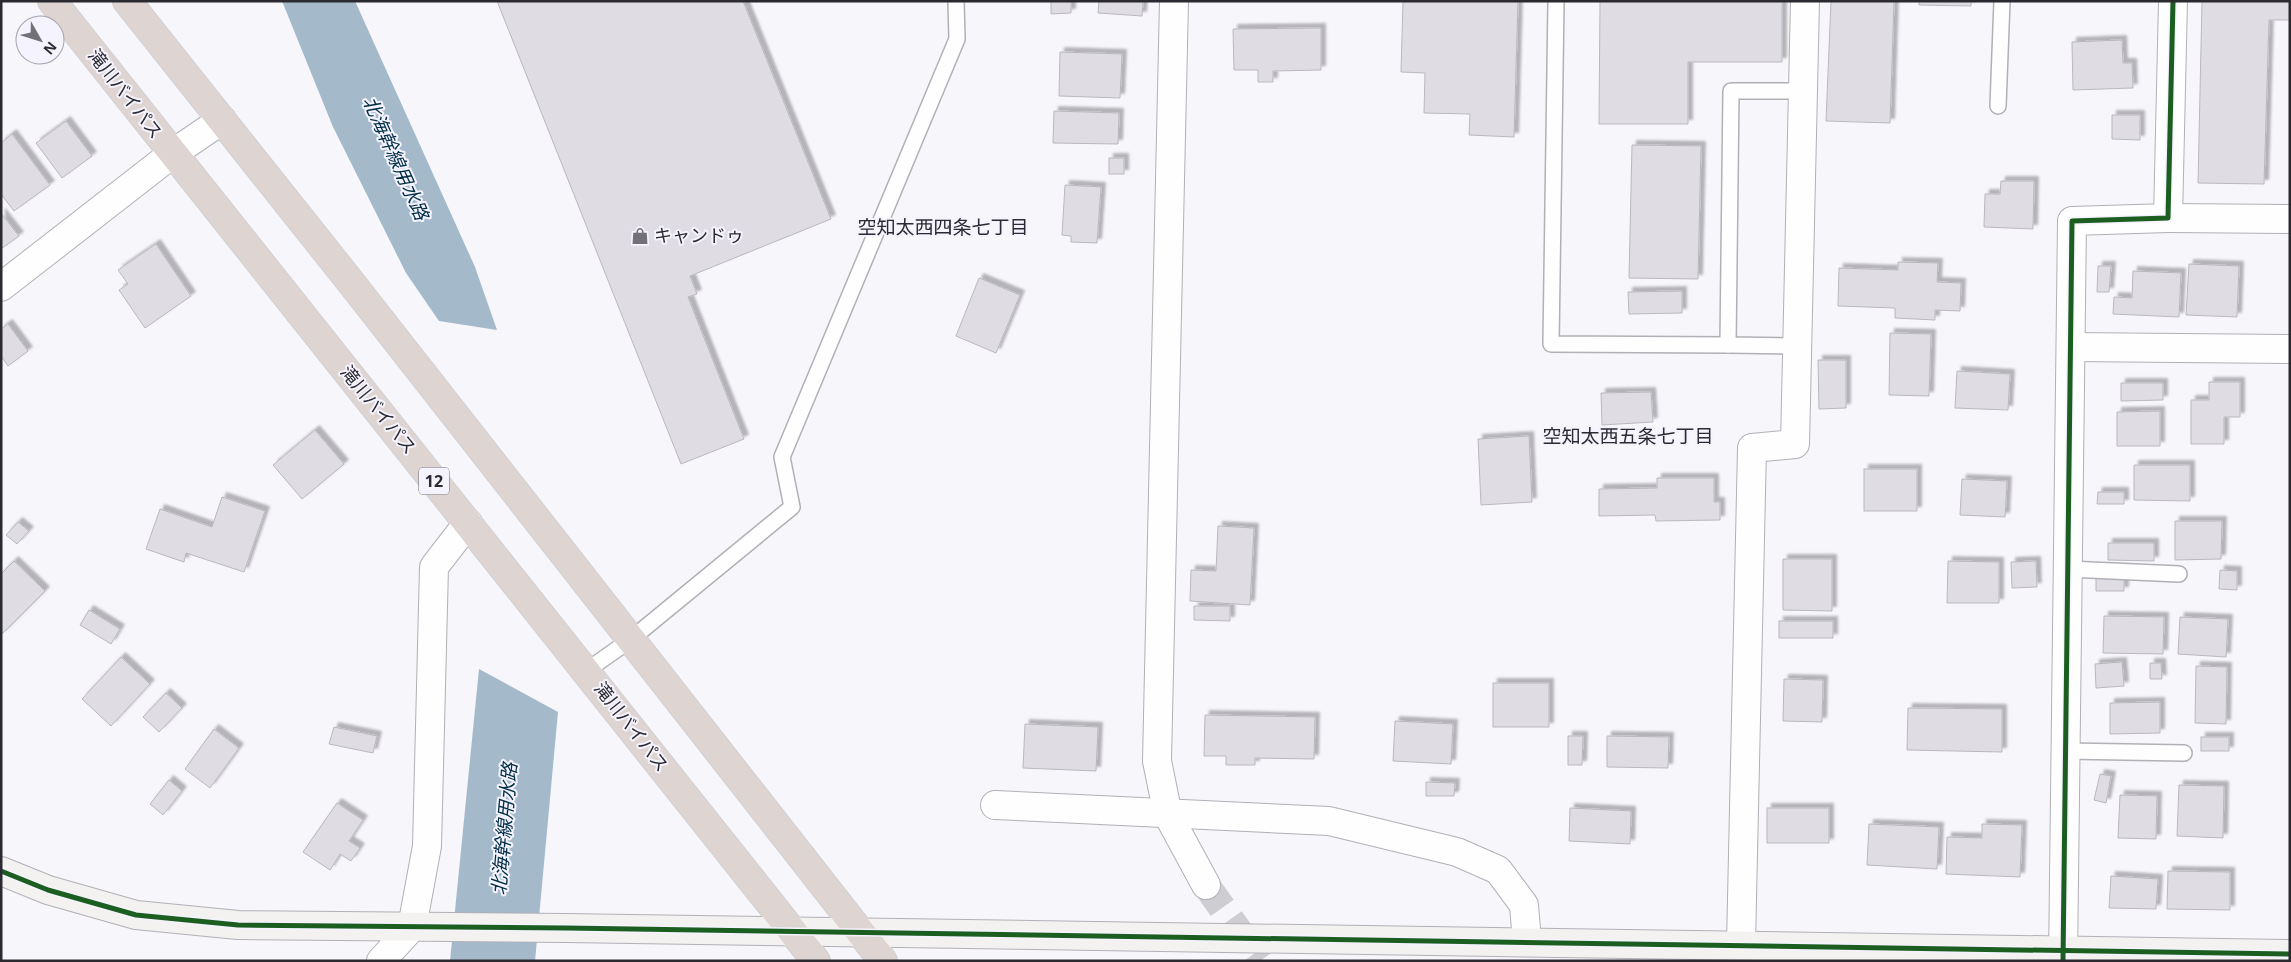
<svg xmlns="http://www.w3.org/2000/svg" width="2291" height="962" font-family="'Open Sans','Noto Sans JP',sans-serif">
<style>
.water{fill:#a4bacb}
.building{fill:#dfdce4;stroke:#bab8bd;filter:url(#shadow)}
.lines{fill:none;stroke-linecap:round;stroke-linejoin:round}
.street-tunnel{stroke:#cdcdd2;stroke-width:28;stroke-dasharray:28 14;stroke-linecap:butt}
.lane-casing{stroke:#b1b0b6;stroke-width:18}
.street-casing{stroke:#b1b0b6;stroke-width:30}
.secondary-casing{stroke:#b1b0b6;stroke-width:30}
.highway-casing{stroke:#d1d1d4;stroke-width:30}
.lane{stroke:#fefefe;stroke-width:15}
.street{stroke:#fefefe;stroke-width:28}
.secondary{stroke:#f4f1f1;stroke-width:28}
.highway{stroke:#ded4d2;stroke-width:28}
.cycleway-casing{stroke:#f4f3fe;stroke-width:8}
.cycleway{stroke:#1b5e20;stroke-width:5}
.labels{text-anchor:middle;stroke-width:4;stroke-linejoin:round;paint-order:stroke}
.shield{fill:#f4f3fe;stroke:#67666e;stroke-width:1}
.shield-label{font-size:16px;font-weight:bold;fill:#2b2a30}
.street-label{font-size:18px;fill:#2b2a30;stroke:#f4f3fe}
.poi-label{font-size:18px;fill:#2b2a30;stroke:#f4f3fe;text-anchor:start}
.water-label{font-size:19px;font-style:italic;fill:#022e46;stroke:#f4f3fe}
.neighbourhood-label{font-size:19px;fill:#2b2a30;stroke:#f4f3fe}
</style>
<defs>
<filter id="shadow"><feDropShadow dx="4.5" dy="-4.5" stdDeviation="1" flood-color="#0004"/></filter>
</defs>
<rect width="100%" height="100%" fill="#f6f6fb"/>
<g class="water">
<path d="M 282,1 L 355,1 L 475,267 L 497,330 L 439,321 L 406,273 L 333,127 Z"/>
<path d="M 479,669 L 558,712 L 535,961 L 450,961 Z"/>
</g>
<g class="building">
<path d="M 497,1 L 743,1 L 831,219 L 690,276 L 697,294 L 688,297 L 744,439 L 681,464 Z"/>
<path d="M 1051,1 L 1071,1 L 1071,13 L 1051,14 Z"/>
<path d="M 1099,1 L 1143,1 L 1142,16 L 1098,13 Z"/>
<path d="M 1403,1 L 1518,1 L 1514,137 L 1469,135 L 1470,114 L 1424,113 L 1425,73 L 1401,72 Z"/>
<path d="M 1600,1 L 1782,1 L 1782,62 L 1688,62 L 1688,124 L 1599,124 Z"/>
<path d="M 1831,1 L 1894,1 L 1890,123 L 1826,121 Z"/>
<path d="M 1919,1 L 1971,1 L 1971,6 L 1919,5 Z"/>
<path d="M 2202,1 L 2290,1 L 2290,20 L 2269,20 L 2264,184 L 2198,183 Z"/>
<path d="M 1321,28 L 1321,70 L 1273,71 L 1273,82 L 1258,82 L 1258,70 L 1234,70 L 1233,29 Z"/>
<path d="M 2122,40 L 2123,63 L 2132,63 L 2133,88 L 2073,90 L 2072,42 Z"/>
<path d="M 1060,52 L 1122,54 L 1120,98 L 1059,96 Z"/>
<path d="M 1054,111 L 1119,113 L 1118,144 L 1053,143 Z"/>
<path d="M 2112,115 L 2140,115 L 2140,140 L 2112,139 Z"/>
<path d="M 66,121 L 92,156 L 62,178 L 36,143 Z"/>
<path d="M 12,134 L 50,185 L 14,211 L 1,194 L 1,143 Z"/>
<path d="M 1632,145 L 1701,146 L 1698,279 L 1629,278 Z"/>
<rect x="1109" y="158" width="15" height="16"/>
<path d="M 2001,181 L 2034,181 L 2033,229 L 1984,227 L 1985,194 L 2000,194 Z"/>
<path d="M 1065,185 L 1101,187 L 1097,243 L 1071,242 L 1071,236 L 1062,235 Z"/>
<path d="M 1,213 L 19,236 L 1,249 Z"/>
<path d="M 156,244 L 191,296 L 145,328 L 119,290 L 128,284 L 118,270 Z"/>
<path d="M 1898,262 L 1938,263 L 1937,282 L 1961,283 L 1960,311 L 1935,310 L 1935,320 L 1895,318 L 1895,308 L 1838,306 L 1839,268 L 1898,270 Z"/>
<path d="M 2189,264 L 2239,266 L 2237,317 L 2186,315 Z"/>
<path d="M 2098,266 L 2111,266 L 2109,292 L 2097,292 Z"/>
<path d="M 2133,271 L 2181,273 L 2179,317 L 2113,314 L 2114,297 L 2132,298 Z"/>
<path d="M 979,278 L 1020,295 L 996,353 L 956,336 Z"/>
<path d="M 1682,291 L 1682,313 L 1629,314 L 1628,292 Z"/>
<path d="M 8,324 L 28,351 L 8,366 L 1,356 L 1,329 Z"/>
<path d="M 1890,333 L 1931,334 L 1929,396 L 1889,395 Z"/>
<path d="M 1818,360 L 1846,360 L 1846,408 L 1819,409 Z"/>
<path d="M 1957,371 L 2010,374 L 2008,410 L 1955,408 Z"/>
<path d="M 2209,382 L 2240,382 L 2240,417 L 2224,417 L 2224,444 L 2191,444 L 2191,400 L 2209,400 Z"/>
<path d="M 2121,383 L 2163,383 L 2163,400 L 2121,401 Z"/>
<path d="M 1651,392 L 1653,422 L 1602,425 L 1601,393 Z"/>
<path d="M 2160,411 L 2160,446 L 2117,446 L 2117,412 Z"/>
<path d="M 315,430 L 344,464 L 302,499 L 273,465 Z"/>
<path d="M 1529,436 L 1532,502 L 1481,505 L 1478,439 Z"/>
<path d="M 2134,465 L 2190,465 L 2190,501 L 2134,500 Z"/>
<rect x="1864" y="469" width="53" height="42"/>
<path d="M 1657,478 L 1714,478 L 1714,502 L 1720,502 L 1720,520 L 1656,521 L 1655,515 L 1599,516 L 1599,489 L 1657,488 Z"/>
<path d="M 1962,479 L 2007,481 L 2005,517 L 1960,515 Z"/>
<path d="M 2098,492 L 2124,492 L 2124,504 L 2097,504 Z"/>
<path d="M 222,497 L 265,511 L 244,572 L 186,553 L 184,562 L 146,549 L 160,509 L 212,527 Z"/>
<path d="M 2175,521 L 2222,521 L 2221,559 L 2175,560 Z"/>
<path d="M 18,522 L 29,531 L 17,544 L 6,535 Z"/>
<path d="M 1218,526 L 1254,528 L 1250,605 L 1190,601 L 1191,570 L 1216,571 Z"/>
<path d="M 2108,543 L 2154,543 L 2154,561 L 2108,560 Z"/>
<path d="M 1783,559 L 1832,559 L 1832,611 L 1783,610 Z"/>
<path d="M 14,561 L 45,591 L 1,635 L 1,574 Z"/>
<path d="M 1948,561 L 1999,562 L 1999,603 L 1947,603 Z"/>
<path d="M 2036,561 L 2037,587 L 2012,588 L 2011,562 Z"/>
<path d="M 2220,570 L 2237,571 L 2237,590 L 2219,589 Z"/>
<path d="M 2096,577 L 2124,578 L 2124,591 L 2096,591 Z"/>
<path d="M 1194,606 L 1230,606 L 1230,621 L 1194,620 Z"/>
<path d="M 89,610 L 120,629 L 111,644 L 80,625 Z"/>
<path d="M 2104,616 L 2164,617 L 2163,654 L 2103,653 Z"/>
<path d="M 2180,617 L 2228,619 L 2226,657 L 2178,654 Z"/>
<rect x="1779" y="621" width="54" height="17"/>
<path d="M 121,657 L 150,684 L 111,726 L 82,699 Z"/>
<path d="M 2122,662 L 2124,686 L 2096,688 L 2095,664 Z"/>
<path d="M 2150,663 L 2161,663 L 2162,679 L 2150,679 Z"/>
<path d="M 2196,666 L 2227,667 L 2226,724 L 2195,723 Z"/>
<path d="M 1784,679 L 1823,680 L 1822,722 L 1783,721 Z"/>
<rect x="1493" y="683" width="56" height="44"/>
<path d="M 166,693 L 182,708 L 159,732 L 143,717 Z"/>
<path d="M 2160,702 L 2160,733 L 2110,734 L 2110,703 Z"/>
<path d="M 1908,708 L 2002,709 L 2002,752 L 1907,750 Z"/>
<path d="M 1205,715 L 1315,717 L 1314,759 L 1255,758 L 1255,765 L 1226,765 L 1226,756 L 1204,756 Z"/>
<path d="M 1395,721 L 1453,724 L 1451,764 L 1393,761 Z"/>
<path d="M 1025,724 L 1098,727 L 1096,771 L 1023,768 Z"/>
<path d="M 334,727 L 377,736 L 373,753 L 329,744 Z"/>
<path d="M 214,729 L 239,748 L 210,788 L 185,769 Z"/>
<path d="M 1568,736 L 1583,736 L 1582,765 L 1568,765 Z"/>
<path d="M 1607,736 L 1669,737 L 1668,768 L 1607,767 Z"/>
<rect x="2201" y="737" width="28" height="14"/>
<path d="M 2100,774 L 2111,776 L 2106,803 L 2094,800 Z"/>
<path d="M 169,780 L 182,791 L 163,815 L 150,804 Z"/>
<path d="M 1426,782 L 1455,783 L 1454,796 L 1426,796 Z"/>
<path d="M 2179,785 L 2224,786 L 2223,838 L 2177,836 Z"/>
<path d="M 2120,795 L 2157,796 L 2156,839 L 2118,838 Z"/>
<path d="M 337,803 L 363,820 L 349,841 L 360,848 L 351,861 L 340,854 L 330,870 L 303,852 Z"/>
<path d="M 1570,808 L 1631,811 L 1630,844 L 1569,841 Z"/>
<rect x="1767" y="808" width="62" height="35"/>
<path d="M 1869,824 L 1939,827 L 1937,869 L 1867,865 Z"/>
<path d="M 1982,824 L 2022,825 L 2020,877 L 1946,874 L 1947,837 L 1982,838 Z"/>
<path d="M 2168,871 L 2230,872 L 2230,910 L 2167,909 Z"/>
<path d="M 2111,876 L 2158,879 L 2156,909 L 2109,908 Z"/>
</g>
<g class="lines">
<path class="street-tunnel" d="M 1206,885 L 1260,961"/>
<g class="lane-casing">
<g id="lane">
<path d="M 1556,1 L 1551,344 L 1728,345"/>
<path d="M 1998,106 L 2002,1"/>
<path d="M 1797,346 L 1728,345 L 1731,91 L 1803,91"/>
<path d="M 2068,569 L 2179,574"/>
<path d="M 586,671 L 630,640 L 792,507 L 782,457 L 957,39 L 956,1"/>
<path d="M 2066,751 L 2184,753"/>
</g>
</g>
<g class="street-casing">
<g id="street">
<path d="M 1174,1 L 1157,761 L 1168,815 L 1206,885"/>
<path d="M 2168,218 L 2290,219"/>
<path d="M 1,287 L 172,154 L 222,120"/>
<path d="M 2071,347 L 2290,349"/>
<path d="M 995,805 L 1329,821 L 1457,852 L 1498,870 L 1524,905 L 1527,942"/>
<path d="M 1741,944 L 1752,448 L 1795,444 L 1805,1"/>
<path d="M 381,961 L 412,927 L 427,846 L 434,567 L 468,523"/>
<path d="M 2063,961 L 2072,221 L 2168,218 L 2173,1"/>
</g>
</g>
<g class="secondary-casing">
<path id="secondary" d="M 1,871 L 48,890 L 136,915 L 238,925 L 566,928 L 2290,954"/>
</g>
<g class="highway-casing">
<g id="highway">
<path d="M 52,1 L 816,961"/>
<path d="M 127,1 L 353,285 L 883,961"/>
</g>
</g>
<use href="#lane" class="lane"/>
<use href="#street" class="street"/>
<use href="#secondary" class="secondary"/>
<use href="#highway" class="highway"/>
<g class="cycleway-casing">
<g id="cycleway">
<path d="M 1,871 L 48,890 L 136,915 L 238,925 L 566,928 L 2290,954"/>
<path d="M 2063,961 L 2072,221 L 2168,218 L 2173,1"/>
</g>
</g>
<use href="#cycleway" class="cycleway"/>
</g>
<defs>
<g id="shop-bare" transform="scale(1.35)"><path d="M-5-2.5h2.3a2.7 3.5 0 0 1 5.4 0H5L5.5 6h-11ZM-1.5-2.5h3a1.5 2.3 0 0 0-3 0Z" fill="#727177" stroke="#f4f3fe" stroke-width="2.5" paint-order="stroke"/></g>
</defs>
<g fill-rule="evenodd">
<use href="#shop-bare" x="640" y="236"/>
</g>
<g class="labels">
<rect class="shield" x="419" y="467.5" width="30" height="27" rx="4"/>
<g class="shield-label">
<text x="434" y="487">12</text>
</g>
<g class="street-label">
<text transform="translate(125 94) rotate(52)" y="6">滝川バイパス</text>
<text transform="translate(378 410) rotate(51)" y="6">滝川バイパス</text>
<text transform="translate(631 727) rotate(52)" y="6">滝川バイパス</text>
</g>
<g class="poi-label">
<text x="654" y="242">キャンドゥ</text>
</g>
<g class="water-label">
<text transform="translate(396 158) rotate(66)" y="7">北海幹線用水路</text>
<text transform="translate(504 829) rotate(-85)" y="7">北海幹線用水路</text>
</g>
<g class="neighbourhood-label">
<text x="943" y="234">空知太西四条七丁目</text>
<text x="1628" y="443">空知太西五条七丁目</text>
</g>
</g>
<rect width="2291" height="962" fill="none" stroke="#2b2a30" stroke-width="5"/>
<g transform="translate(40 40) rotate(129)"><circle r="24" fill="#f4f3fe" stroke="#a4a3ac"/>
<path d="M0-4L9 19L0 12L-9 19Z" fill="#727177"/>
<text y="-8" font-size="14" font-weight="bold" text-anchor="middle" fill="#2b2a30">N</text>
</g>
</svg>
